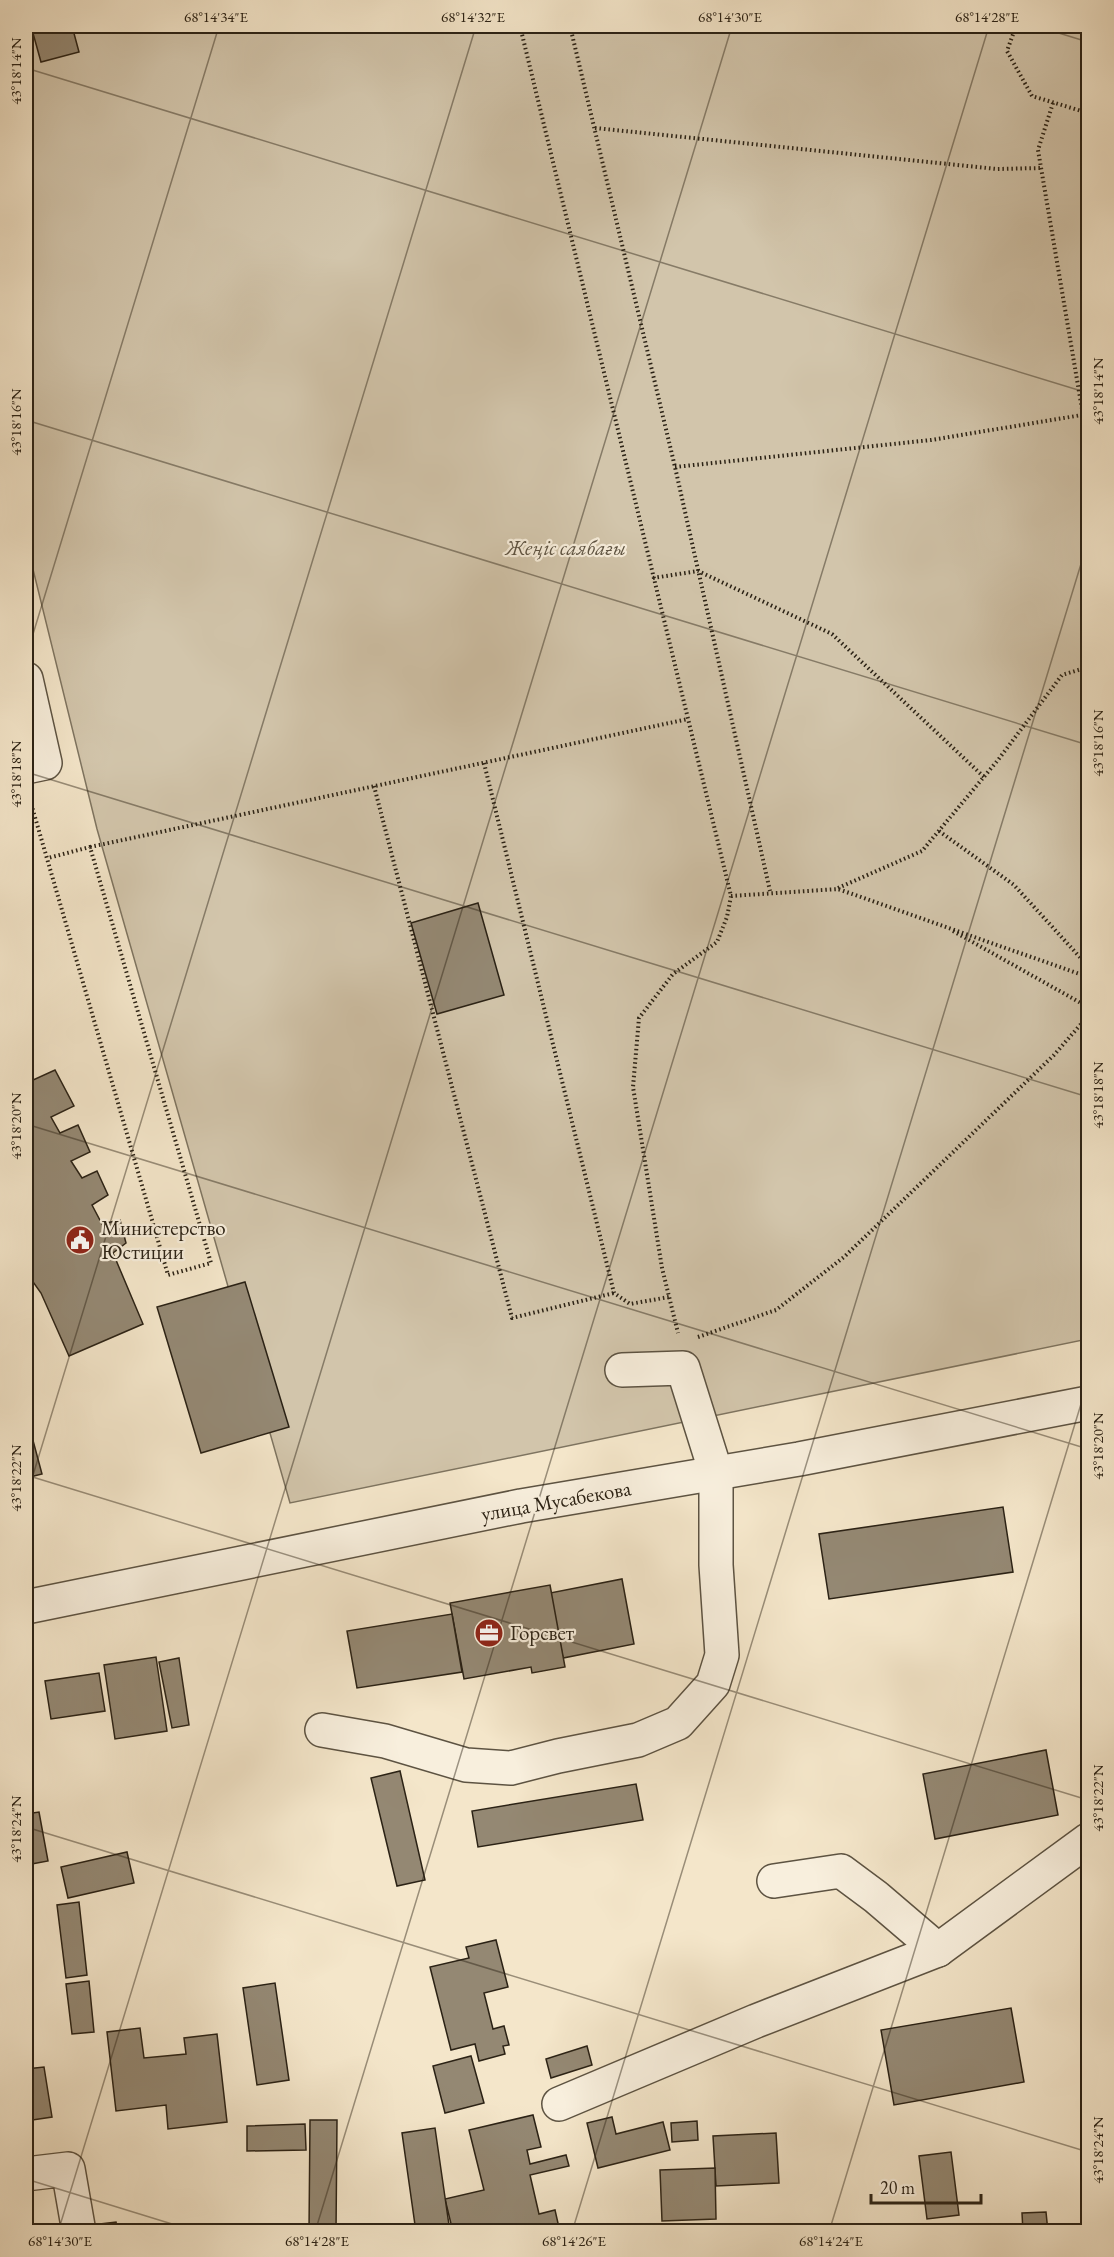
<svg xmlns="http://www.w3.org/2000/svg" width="1114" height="2257" font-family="'EB Garamond',serif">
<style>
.green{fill:#d2c5ab;stroke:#7e7460;stroke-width:1.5}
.building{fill:#948873;stroke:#2b2215;stroke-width:1.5}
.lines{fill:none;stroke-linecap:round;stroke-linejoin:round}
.minor-casing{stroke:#5d5342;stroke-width:36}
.path{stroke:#2b2215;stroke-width:4;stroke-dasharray:1.5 3;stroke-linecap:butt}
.minor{stroke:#f8efdd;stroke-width:33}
.ticks{fill:none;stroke:#2b2215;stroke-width:1.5;stroke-opacity:0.45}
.labels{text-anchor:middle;stroke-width:4.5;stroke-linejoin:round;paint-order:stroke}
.park-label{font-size:21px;font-style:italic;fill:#5d5342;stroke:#f8efdd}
.poi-label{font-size:21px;fill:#2b2215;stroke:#f8efdd;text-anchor:start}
.street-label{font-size:21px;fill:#2b2215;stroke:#f8efdd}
.neatline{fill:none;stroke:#2b2215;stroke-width:2}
.ticks-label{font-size:15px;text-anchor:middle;fill:#2b2215}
</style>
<rect width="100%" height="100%" fill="#f4e6ca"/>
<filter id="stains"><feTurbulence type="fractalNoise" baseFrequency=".00333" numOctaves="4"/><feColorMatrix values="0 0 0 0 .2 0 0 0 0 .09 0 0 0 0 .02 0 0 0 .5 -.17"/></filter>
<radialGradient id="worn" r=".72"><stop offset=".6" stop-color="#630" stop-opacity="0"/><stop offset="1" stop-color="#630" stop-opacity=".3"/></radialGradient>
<path class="green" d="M 26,26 L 1088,26 L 1088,1339 L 290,1503 L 97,829 L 26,541 Z"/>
<g class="building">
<path d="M 31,26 L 72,26 L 79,52 L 41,62 Z"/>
<path d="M 478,903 L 504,995 L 437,1014 L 411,923 Z"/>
<path d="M 26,1068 L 31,1081 L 55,1070 L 74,1106 L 51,1117 L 60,1133 L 78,1125 L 90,1152 L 71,1161 L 82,1178 L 97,1171 L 108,1195 L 92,1205 L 102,1224 L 120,1220 L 126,1243 L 113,1253 L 143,1324 L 69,1356 L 41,1293 L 26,1272 Z"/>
<path d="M 245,1282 L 289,1427 L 201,1453 L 157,1307 Z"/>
<path d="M 31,1433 L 42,1474 L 26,1478 L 26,1435 Z"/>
<path d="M 1003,1507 L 1013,1572 L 829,1599 L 819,1534 Z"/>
<path d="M 622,1579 L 634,1644 L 563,1658 L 550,1593 Z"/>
<path d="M 550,1585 L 565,1667 L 532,1673 L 531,1667 L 464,1679 L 450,1603 Z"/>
<path d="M 452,1614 L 462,1672 L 357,1688 L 347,1631 Z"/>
<path d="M 156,1657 L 167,1731 L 115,1739 L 104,1665 Z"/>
<path d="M 179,1658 L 189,1725 L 172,1728 L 159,1662 Z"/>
<path d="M 99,1673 L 105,1711 L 51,1719 L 45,1681 Z"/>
<path d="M 1046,1750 L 1058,1815 L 935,1839 L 923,1774 Z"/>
<path d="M 400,1771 L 425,1880 L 397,1886 L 371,1778 Z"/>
<path d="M 636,1784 L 643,1820 L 478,1847 L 472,1811 Z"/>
<path d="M 39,1812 L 48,1861 L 26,1865 L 26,1814 Z"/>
<path d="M 127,1852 L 134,1883 L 68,1898 L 61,1867 Z"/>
<path d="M 79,1902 L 87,1975 L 66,1978 L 57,1905 Z"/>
<path d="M 496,1940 L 508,1987 L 484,1993 L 493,2029 L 504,2026 L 509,2045 L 503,2046 L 505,2054 L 479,2061 L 475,2044 L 451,2050 L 430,1967 L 469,1958 L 466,1947 Z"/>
<path d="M 89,1981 L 94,2032 L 72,2034 L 66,1984 Z"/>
<path d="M 275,1983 L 289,2080 L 257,2085 L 243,1988 Z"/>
<path d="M 1011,2008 L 1024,2082 L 894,2105 L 881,2030 Z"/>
<path d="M 140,2028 L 144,2058 L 186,2054 L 184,2038 L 217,2034 L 227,2122 L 168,2129 L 166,2105 L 116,2111 L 107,2032 Z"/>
<path d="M 587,2046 L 592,2065 L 551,2078 L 546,2059 Z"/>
<path d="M 471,2056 L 484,2103 L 445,2113 L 433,2066 Z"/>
<path d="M 44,2067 L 52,2117 L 26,2121 L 26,2069 Z"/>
<path d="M 533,2115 L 541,2147 L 527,2150 L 530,2164 L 566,2155 L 569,2166 L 530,2175 L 539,2214 L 555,2210 L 560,2232 L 453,2232 L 445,2199 L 484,2190 L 469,2130 Z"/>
<path d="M 612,2117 L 616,2134 L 663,2122 L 670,2150 L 598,2168 L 587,2123 Z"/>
<path d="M 310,2120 L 337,2120 L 336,2232 L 309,2232 Z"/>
<path d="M 697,2121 L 698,2140 L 672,2142 L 671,2123 Z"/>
<path d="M 305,2124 L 306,2150 L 247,2151 L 247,2126 Z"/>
<path d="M 435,2128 L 450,2232 L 416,2232 L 402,2133 Z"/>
<path d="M 776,2133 L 779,2183 L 716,2186 L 713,2136 Z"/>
<path d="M 951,2152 L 959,2215 L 927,2219 L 919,2156 Z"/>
<path d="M 715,2168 L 716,2219 L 662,2221 L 660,2170 Z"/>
<path d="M 1046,2212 L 1048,2232 L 1023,2232 L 1022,2213 Z"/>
<path d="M 116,2222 L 118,2232 L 93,2232 L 92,2225 Z"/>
<rect x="602" y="2224" width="29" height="8"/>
<rect x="698" y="2226" width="20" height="6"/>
</g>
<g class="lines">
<g class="minor-casing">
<g id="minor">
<path d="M 26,679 L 45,763 L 26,767"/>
<path d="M 26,1607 L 521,1506 L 799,1459 L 1088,1403"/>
<path d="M 322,1730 L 385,1741 L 466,1765 L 511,1768 L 558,1756 L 638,1740 L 678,1723 L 713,1684 L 722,1655 L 716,1565 L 716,1473 L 683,1368 L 622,1370"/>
<path d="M 774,1881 L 841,1871 L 876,1897 L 938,1950"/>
<path d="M 559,2104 L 756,2021 L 938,1950 L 1088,1840"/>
<path d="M 26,2174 L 68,2169 L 79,2232"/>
</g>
</g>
<g class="path">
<path d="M 520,26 L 731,896 L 727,917 L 717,942 L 673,974 L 639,1018 L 633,1087 L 662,1268 L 678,1333"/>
<path d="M 570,26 L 675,467 L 770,891"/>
<path d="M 1016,26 L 1007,51 L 1032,96 L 1088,113"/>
<path d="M 521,30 L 542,26"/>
<path d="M 1053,103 L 1038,150 L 1083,415"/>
<path d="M 595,128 L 997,169 L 1041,168"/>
<path d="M 675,467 L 931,440 L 1088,414"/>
<path d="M 653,578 L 698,571 L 832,634 L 984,777"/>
<path d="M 484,763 L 614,1293 L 630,1304 L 669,1297"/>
<path d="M 374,786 L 512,1318 L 614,1293"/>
<path d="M 30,800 L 168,1275 L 211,1263 L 90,847 L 48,858"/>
<path d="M 939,831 L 1014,885 L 1088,966"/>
<path d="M 90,847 L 688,719"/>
<path d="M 838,888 L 922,851 L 998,760 L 1062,675 L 1088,667"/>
<path d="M 731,896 L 838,889 L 1088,977"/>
<path d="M 953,931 L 1088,1007"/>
<path d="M 698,1337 L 776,1310 L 844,1257 L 1054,1055 L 1088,1016"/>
</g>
<use href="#minor" class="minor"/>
</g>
<path class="ticks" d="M 1036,26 L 1088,42M 26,68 L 1088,393M 26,420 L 1088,745M 26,657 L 219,26M 26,772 L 1088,1097M 26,1124 L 1088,1449M 26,1475 L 1088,1800M 26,1498 L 476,26M 26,1827 L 1088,2152M 26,2179 L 198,2232M 58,2232 L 732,26M 315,2232 L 989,26M 572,2232 L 1088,541M 829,2232 L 1088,1381M 1085,2232 L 1088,2222"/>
<defs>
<g id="civic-disc" transform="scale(1.5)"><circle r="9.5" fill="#8f2418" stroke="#f8efdd"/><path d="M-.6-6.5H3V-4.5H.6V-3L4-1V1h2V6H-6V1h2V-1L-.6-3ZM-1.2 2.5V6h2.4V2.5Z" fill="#fff"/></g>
<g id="office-disc" transform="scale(1.5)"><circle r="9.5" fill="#8f2418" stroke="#f8efdd"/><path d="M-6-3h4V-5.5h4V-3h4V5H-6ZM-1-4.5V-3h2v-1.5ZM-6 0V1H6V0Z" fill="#fff"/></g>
</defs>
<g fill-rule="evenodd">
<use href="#civic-disc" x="80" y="1240"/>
<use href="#office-disc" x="489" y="1633"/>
</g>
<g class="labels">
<g class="park-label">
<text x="566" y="555">Жеңіс саябағы</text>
</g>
<g class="poi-label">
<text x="101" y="1235">Министерство<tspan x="101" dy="24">Юстиции</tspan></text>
<text x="510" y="1640">Горсвет</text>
</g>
<g class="street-label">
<text transform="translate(556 1501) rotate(-10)" y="7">улица Мусабекова</text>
</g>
</g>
<rect width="1114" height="2257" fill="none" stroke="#f4e6ca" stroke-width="66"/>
<path d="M871 2194v9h110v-9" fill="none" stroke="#2b2215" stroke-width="3"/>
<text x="880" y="2194" font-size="18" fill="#2b2215" stroke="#f8efdd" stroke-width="4.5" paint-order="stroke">20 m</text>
<rect x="33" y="33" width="1048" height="2191" class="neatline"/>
<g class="ticks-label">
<text x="216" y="22">68°14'34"E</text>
<text x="473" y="22">68°14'32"E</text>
<text x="730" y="22">68°14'30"E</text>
<text x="987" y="22">68°14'28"E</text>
<text transform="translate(16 71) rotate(-90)" y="5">43°18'14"N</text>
<text transform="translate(1098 391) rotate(-90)" y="5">43°18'14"N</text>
<text transform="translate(16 422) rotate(-90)" y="5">43°18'16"N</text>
<text transform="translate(1098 743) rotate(-90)" y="5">43°18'16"N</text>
<text transform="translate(16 774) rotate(-90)" y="5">43°18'18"N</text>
<text transform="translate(1098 1095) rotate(-90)" y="5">43°18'18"N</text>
<text transform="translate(16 1126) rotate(-90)" y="5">43°18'20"N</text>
<text transform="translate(1098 1446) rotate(-90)" y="5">43°18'20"N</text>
<text transform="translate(16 1478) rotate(-90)" y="5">43°18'22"N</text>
<text transform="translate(1098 1798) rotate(-90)" y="5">43°18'22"N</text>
<text transform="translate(16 1829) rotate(-90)" y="5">43°18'24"N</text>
<text transform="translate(1098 2150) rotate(-90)" y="5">43°18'24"N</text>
<text x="60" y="2246">68°14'30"E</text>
<text x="317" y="2246">68°14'28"E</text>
<text x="574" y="2246">68°14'26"E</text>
<text x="831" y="2246">68°14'24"E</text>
</g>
<rect width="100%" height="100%" filter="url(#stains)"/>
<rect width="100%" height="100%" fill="url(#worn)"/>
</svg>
